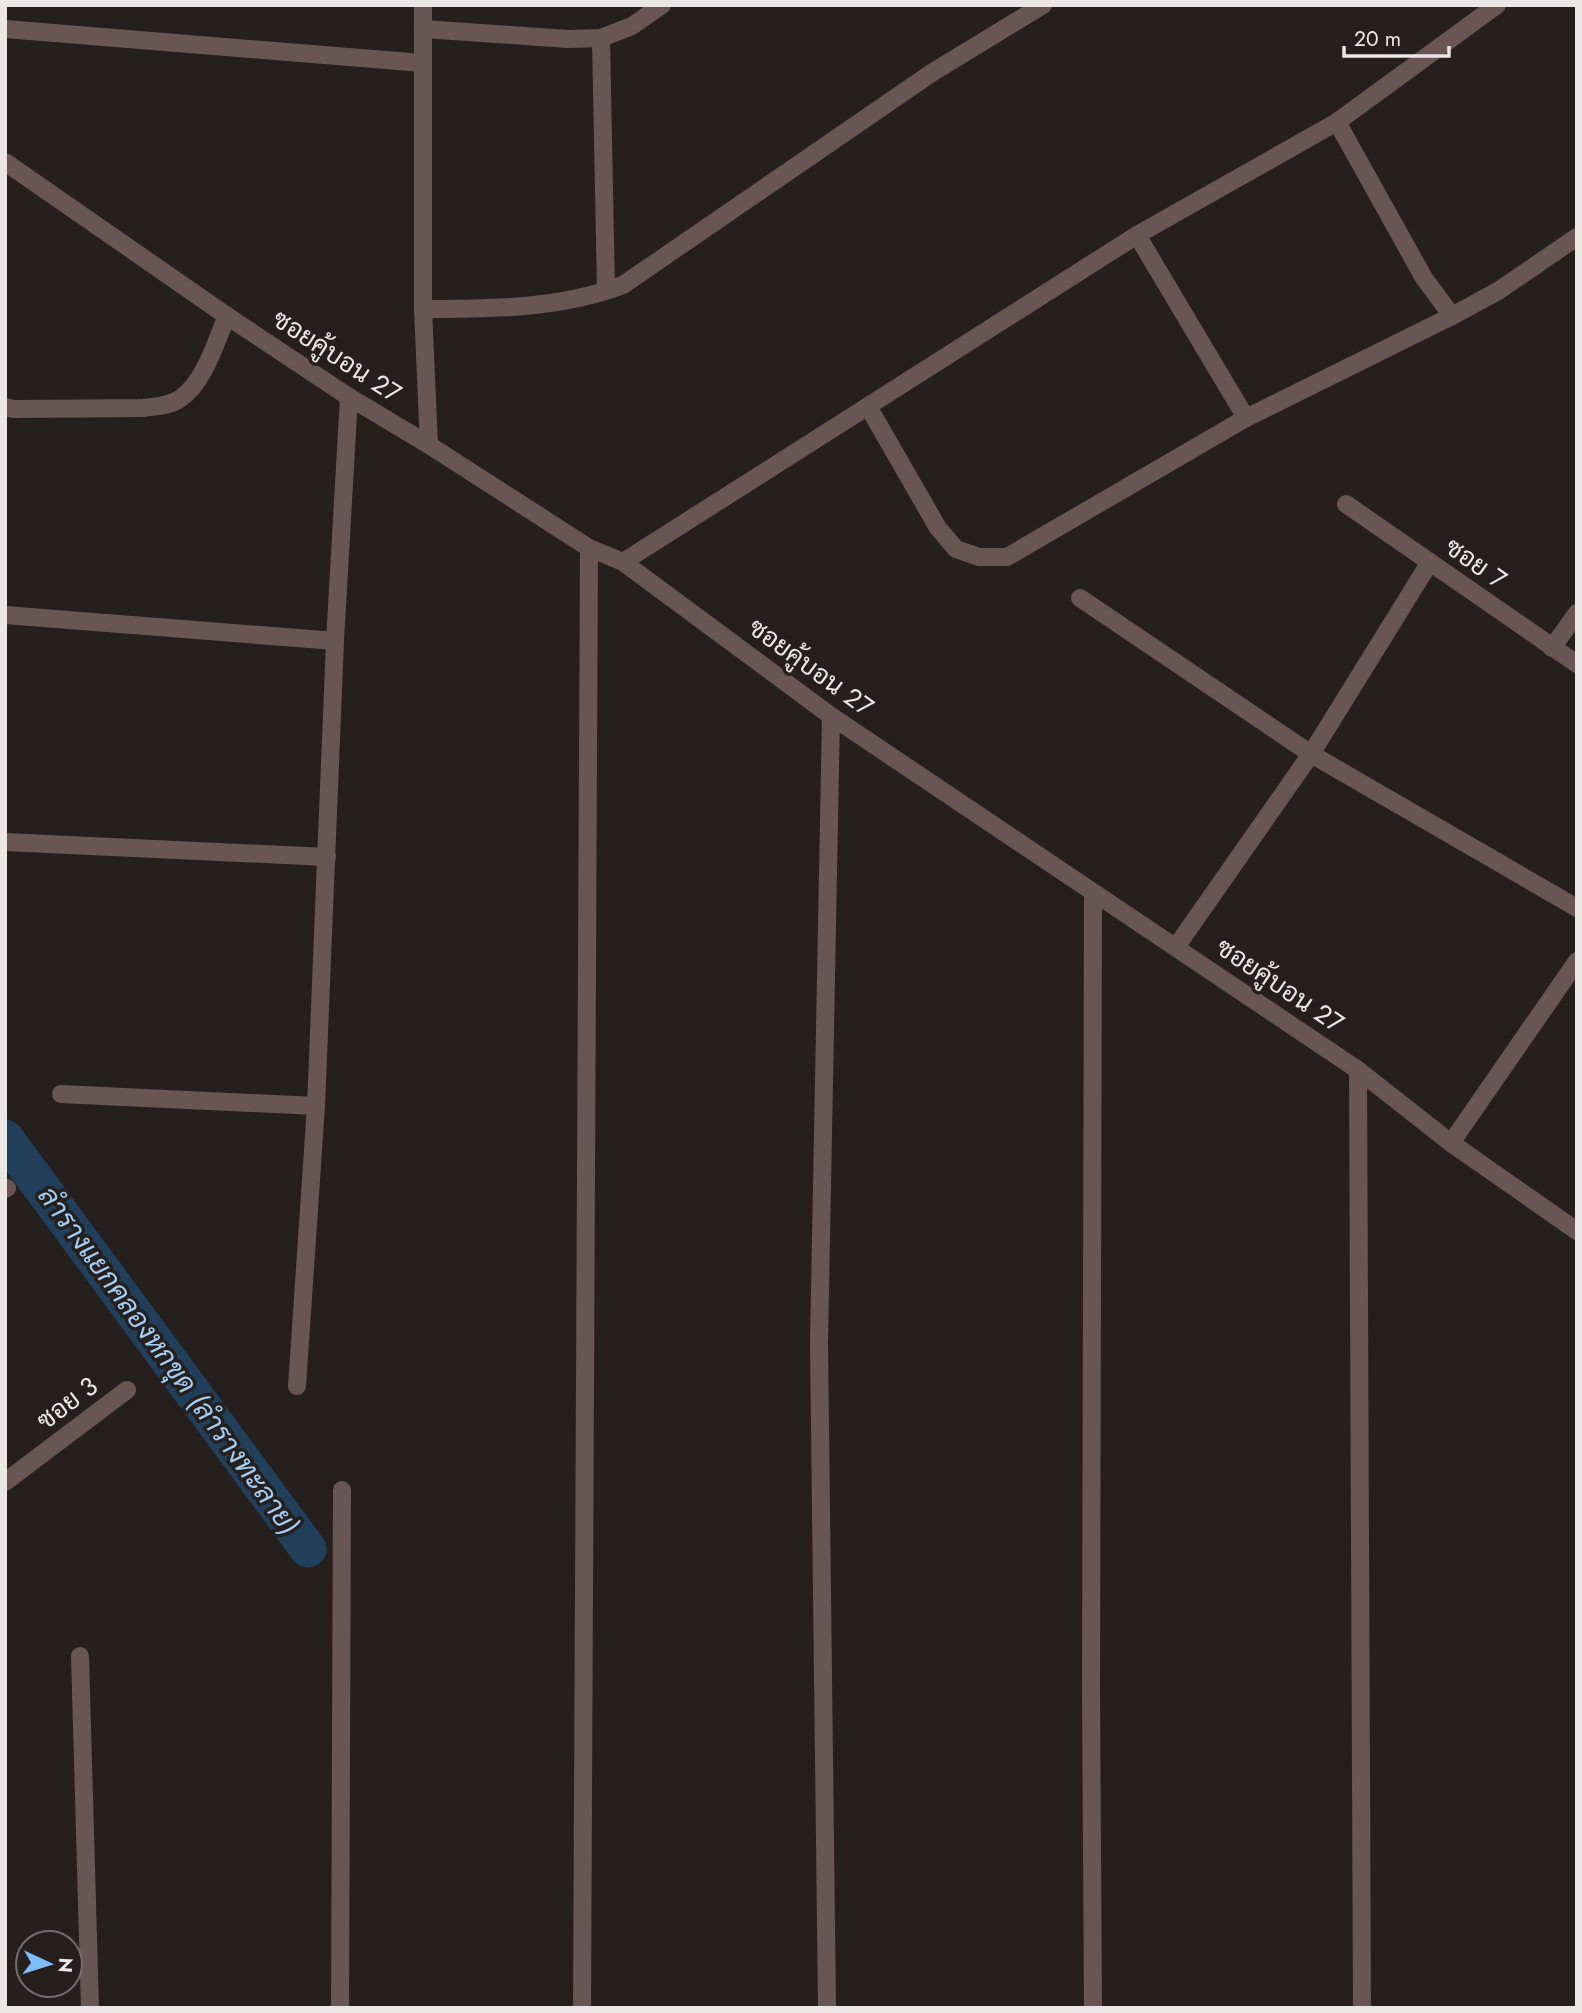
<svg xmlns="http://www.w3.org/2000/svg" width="1582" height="2013" font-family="Jost,Sarabun,sans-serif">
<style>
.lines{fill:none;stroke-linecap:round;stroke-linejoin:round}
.canal{stroke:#213f5a;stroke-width:37}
.service{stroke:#695652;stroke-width:18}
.minor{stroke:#695652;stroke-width:18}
.labels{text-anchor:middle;stroke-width:7;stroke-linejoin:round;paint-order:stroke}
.street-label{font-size:26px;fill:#ebe7e6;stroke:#251f1e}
.water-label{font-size:28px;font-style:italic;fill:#a2cdf4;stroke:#251f1e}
</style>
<rect width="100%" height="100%" fill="#251f1e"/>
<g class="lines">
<path class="canal" d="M 5,1138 L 308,1549"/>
<g class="service">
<path d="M 1137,235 L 1246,418"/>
<path d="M 869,408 L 938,528 L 956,549 L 979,557 L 1007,557 L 1246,418 L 1452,316"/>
</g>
<g class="minor">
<path d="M 423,5 L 423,309 L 429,445"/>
<path d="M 5,29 L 422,63"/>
<path d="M 424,29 L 568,39 L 601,38 L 632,26 L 662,5"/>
<path d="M 601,38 L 606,291"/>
<path d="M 1337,122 L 1424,278 L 1452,316 L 1498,291 L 1577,237"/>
<path d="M 5,162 L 227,316 L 349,397 L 429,445 L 589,548 L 623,562 L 831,716 L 1358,1070 L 1451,1143 L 1577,1231"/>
<path d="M 423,309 C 491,309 559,309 623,285 L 933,72 L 1043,5"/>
<path d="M 5,407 L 14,409 L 144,408 C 156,406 171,406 181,398 C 205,381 215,343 227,316"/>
<path d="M 1346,504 L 1577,664"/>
<path d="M 623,562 L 1137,235 L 1337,122 L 1497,5"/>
<path d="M 1080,598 L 1311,754 L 1577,908"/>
<path d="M 5,615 L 335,641"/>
<path d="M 1552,648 L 1577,613"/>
<path d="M 5,842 L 327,857"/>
<path d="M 1093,893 L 1091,1690 L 1093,2008"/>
<path d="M 1176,947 L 1311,754 L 1430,562"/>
<path d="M 1358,1070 L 1362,2008"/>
<path d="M 61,1094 L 316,1106"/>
<path d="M 1451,1143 L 1577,961"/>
<path d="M 5,1189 L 7,1188"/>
<path d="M 297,1386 L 316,1106 L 335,641 L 349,397"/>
<path d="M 5,1482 L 127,1390"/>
<path d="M 80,1656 L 90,2008"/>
<path d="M 340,2008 L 342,1490"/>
<path d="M 582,2008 L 589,548"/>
<path d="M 827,2008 L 819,1343 L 831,716"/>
</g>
</g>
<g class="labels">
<g class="street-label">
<text transform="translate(337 356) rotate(33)" y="9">ซอยคู้บอน 27</text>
<text transform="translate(1476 563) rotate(35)" y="9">ซอย 7</text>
<text transform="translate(811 667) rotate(36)" y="9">ซอยคู้บอน 27</text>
<text transform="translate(1280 985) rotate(34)" y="9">ซอยคู้บอน 27</text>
<text transform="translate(67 1403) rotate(-37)" y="9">ซอย 3</text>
</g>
<g class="water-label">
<text transform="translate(169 1360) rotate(54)" y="10">ลำรางแยกคลองหกขุด (ลำรางทะลาย)</text>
</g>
</g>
<rect width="1582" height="2013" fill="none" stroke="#ebe7e6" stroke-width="14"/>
<g transform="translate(49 1964) rotate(94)"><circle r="33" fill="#251f1e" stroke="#746f6e" stroke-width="2"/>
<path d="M0-5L12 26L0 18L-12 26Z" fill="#7dbef9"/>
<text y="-10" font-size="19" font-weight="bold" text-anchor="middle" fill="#ebe7e6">N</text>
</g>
<path d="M1344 46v10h105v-10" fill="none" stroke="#ebe7e6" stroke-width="3.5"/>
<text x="1354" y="46" font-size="21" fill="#ebe7e6" stroke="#251f1e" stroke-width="5" paint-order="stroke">20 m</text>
</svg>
